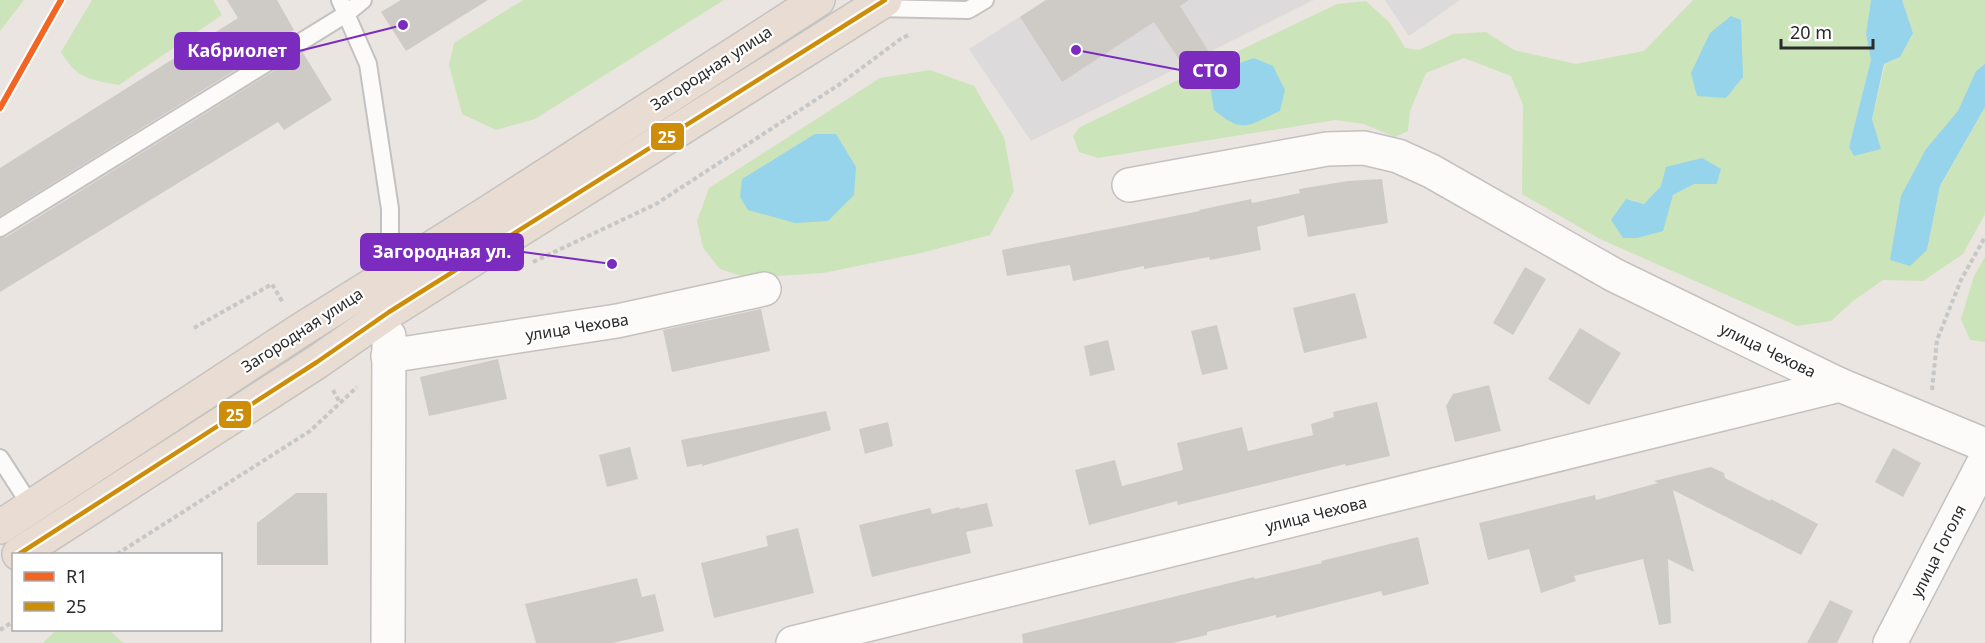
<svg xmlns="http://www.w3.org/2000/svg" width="1985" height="643" font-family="'Noto Sans',sans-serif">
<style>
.industrial{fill:#dddadc}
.green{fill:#cce4ba;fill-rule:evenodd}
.water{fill:#95d4ea}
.building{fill:#cecbc7}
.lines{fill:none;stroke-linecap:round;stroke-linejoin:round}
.lane-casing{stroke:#c3c1c1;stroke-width:20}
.street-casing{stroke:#c3c1c1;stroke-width:36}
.highway-casing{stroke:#c5c3c1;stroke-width:36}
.path{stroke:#c8c7c7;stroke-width:4;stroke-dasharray:4.5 3;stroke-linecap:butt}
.lane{stroke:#fcfbfa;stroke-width:16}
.street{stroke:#fcfbfa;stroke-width:33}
.highway{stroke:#e9ddd3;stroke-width:33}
.bus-1-casing{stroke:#fff;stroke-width:9}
.bus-1{stroke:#ce8d09;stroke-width:4.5}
.rail-1-casing{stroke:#fff;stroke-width:10}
.rail-1{stroke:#f26522;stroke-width:6}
.labels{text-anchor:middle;stroke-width:4.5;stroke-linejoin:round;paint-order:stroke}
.street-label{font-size:16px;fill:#2b2b2b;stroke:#fff}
.leader{fill:none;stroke:#7b2cbf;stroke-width:2}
.callout-dot{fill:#7b2cbf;stroke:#fff;stroke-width:2}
.callout{fill:#7b2cbf;stroke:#7b2cbf;stroke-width:2}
.callout-label{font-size:18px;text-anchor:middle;font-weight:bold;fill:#fff}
.line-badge{stroke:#fff;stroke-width:2}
.badge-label{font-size:16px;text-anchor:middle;font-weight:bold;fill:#fff}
</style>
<rect width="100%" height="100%" fill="#eae5e0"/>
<g class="industrial">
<path d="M 1046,0 L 1314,0 L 1031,141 L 969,49 Z"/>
<path d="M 1385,0 L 1460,0 L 1409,36 Z"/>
</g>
<g class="green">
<path d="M 0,0 L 24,0 L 0,31 Z"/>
<path d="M 92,0 L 213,0 L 222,15 L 119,85 C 89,79 78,80 61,52 Z"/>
<path d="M 523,0 L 724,0 L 535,119 L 496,130 L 462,114 L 449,65 L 454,43 Z"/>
<path d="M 1693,0 L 1871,0 L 1866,34 L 1871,60 L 1849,147 L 1881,149 L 1872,119 L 1885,64 L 1900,57 L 1913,33 L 1902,0 L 1985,0 L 1985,64 L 1976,71 L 1958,112 L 1926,149 L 1927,250 L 1940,187 L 1985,107 L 1985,214 L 1963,254 L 1923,281 L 1883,280 L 1853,301 L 1831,321 L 1797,326 L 1600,239 L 1522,194 L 1523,105 L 1511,76 L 1464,58 L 1426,73 L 1410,111 L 1408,131 L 1395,137 L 1364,124 L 1335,120 L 1098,158 L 1079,152 L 1073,136 L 1080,127 L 1337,4 L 1366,1 L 1390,23 L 1405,48 L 1419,50 L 1453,34 L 1486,32 L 1514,50 L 1576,64 L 1644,51 ZM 1721,169 L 1717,184 L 1694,184 L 1673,195 L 1662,231 L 1626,199 L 1644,204 L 1661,186 Z"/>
<path d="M 930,70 L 974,86 L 1004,137 L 1014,191 L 990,235 L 921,253 L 823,273 L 747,278 L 720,269 L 703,248 L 697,221 L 709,188 L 880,78 Z"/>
<path d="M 1985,257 L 1985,342 L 1970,340 L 1961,319 L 1974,276 Z"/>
<path d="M 62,630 L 109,630 L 123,643 L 43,643 L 54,632 Z"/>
</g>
<g class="water">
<path d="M 1871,0 L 1902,0 L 1913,33 L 1900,57 L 1884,64 L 1872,119 L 1881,149 L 1854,156 L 1849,147 L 1871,60 L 1866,34 Z"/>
<path d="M 1731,16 L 1741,20 L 1743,77 L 1726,98 L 1697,96 L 1691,73 L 1710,33 Z"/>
<path d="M 1254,58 L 1273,66 L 1285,90 L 1280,111 C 1248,125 1244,135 1214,110 L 1210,85 L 1231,66 Z"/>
<path d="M 1985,64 L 1985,107 L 1940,186 L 1927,250 L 1910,266 L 1890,260 L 1901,196 L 1926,149 L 1958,111 L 1976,71 Z"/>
<path d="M 815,134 L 836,134 L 856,167 L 854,195 L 828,221 L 795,223 L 748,210 L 740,197 L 742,179 Z"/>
<path d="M 1702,158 L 1721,169 L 1717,184 L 1694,184 L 1673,195 L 1663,231 L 1637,238 L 1623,238 L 1611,220 L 1626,199 L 1644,204 L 1661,186 L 1666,167 Z"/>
</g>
<g class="building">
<path d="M 227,0 L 277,0 L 294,30 L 291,32 L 292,35 L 0,216 L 0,168 L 238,18 Z"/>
<path d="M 401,0 L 488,0 L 406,51 L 381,12 Z"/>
<path d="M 1046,0 L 1189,0 L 1180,6 L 1209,52 L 1183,65 L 1154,22 L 1062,82 L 1020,17 Z"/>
<path d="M 303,53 L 332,100 L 284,130 L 278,122 L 0,292 L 0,238 L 6,237 Z"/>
<path d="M 1382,179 L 1388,223 L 1308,237 L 1304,215 L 1257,227 L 1261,250 L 1236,255 L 1210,260 L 1209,257 L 1144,269 L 1144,266 L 1073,281 L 1070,265 L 1007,276 L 1002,250 L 1200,211 L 1199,210 L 1251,199 L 1252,203 L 1300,193 L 1299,189 L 1348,181 Z"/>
<path d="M 1525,267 L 1546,279 L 1513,335 L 1493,323 Z"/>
<path d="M 1355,293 L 1367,338 L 1304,353 L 1293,308 Z"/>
<path d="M 761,309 L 770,351 L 672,372 L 663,330 Z"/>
<path d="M 1217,325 L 1228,369 L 1202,375 L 1191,331 Z"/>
<path d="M 1580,328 L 1621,353 L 1589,405 L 1548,379 Z"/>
<path d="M 1108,340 L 1115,370 L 1090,376 L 1084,346 Z"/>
<path d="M 498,359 L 507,399 L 429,416 L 420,377 Z"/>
<path d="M 1489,385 L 1501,431 L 1455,442 L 1446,406 L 1453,394 Z"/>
<path d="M 1377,402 L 1390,456 L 1346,466 L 1345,464 L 1178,505 L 1177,501 L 1089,525 L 1075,470 L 1115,460 L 1122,486 L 1183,470 L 1177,443 L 1242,427 L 1248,451 L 1313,435 L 1311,424 L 1334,417 L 1333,412 Z"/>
<path d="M 826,411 L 831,430 L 702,466 L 702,464 L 687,467 L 681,440 Z"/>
<path d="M 888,422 L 893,446 L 865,454 L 859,429 Z"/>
<path d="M 630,447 L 638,479 L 607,487 L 599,455 Z"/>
<path d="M 1893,448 L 1921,463 L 1903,497 L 1875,482 Z"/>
<path d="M 1711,467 L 1724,473 L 1725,478 L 1770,501 L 1771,499 L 1818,524 L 1801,555 L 1673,490 L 1694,572 L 1668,559 L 1671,623 L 1659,625 L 1643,559 L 1574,576 L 1576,581 L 1541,593 L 1529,549 L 1488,560 L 1479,523 L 1595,495 L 1596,500 L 1658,483 L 1654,481 Z"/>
<path d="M 296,493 L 327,493 L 328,565 L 257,565 L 257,523 Z"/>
<path d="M 987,503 L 993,526 L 966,532 L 971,553 L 872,577 L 859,525 L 930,508 L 932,514 L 959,507 L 960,509 Z"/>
<path d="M 798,528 L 814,593 L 714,618 L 701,563 L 768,546 L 766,536 Z"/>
<path d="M 1418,537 L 1429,584 L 1383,596 L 1381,591 L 1276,618 L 1276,615 L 1207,632 L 1207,635 L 1173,643 L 1023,643 L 1022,634 L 1254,577 L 1255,579 L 1322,563 L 1321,561 Z"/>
<path d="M 637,578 L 642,597 L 655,594 L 664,631 L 613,643 L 536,643 L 525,604 Z"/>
<path d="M 1830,600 L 1853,611 L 1837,643 L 1807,643 Z"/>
</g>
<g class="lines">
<g class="lane-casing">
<g id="lane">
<path d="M 340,0 L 368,64 L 390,209 L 390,274"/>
<path d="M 876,8 L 968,10 L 985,0"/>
<path d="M 0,228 L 346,14 L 363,0"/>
<path d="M 0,458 L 31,506"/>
</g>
</g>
<g class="street-casing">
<g id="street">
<path d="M 1129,185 L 1327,149 L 1364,148 L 1398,156 L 1431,171 L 1614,275 L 1840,385"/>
<path d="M 388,356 L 617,321 L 764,289"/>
<path d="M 388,643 L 389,336"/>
<path d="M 793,643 L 1840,385 L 1985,445"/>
<path d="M 1890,643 L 1985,460"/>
</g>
</g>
<g class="highway-casing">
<g id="highway">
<path d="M 0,527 L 299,331 L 489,212 L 818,0"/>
<path d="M 19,554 L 317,362 L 389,312 L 885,0"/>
</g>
</g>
<g class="path">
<path d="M 533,262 L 656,204 L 840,84 L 902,38 L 911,34"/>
<path d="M 194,328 L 272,284 L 283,303"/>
<path d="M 333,390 L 340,403"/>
<path d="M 1932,390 L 1937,340 L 1961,280 L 1985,237"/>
<path d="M 117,554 L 310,431 L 357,387"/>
<path d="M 0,630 L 14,621"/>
</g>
<use href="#lane" class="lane"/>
<use href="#street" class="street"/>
<use href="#highway" class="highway"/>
<g class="bus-1-casing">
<path id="bus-1" d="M 19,554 L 317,362 L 389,312 L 885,0"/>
</g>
<use href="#bus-1" class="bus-1"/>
<g class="rail-1-casing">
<path id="rail-1" d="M 0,108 L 61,0"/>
</g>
<use href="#rail-1" class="rail-1"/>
</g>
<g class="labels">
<g class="street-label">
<text transform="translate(711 68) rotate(-33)" y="6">Загородная улица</text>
<text transform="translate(577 327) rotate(-9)" y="6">улица Чехова</text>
<text transform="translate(302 330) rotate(-33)" y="6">Загородная улица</text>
<text transform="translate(1768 350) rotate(26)" y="6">улица Чехова</text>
<text transform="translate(1316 514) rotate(-14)" y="6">улица Чехова</text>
<text transform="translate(1938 551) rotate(-63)" y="6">улица Гоголя</text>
</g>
</g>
<path class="leader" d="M403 25L299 51M1076 50L1180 70M612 264L523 252"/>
<g class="callout-dot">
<circle cx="403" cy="25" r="6"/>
<circle cx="1076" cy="50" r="6"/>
<circle cx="612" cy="264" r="6"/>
</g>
<g class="callout">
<rect x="175" y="33" width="124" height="36" rx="6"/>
<rect x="1180" y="52" width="59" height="36" rx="6"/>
<rect x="361" y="234" width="162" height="36" rx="6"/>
</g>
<g class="callout-label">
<text x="237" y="57">Кабриолет</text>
<text x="1210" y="77">СТО</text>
<text x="442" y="258">Загородная ул.</text>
</g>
<g class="line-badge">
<rect x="650" y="122" width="35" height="29" rx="6" fill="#ce8d09"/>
<rect x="218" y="400" width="34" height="29" rx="6" fill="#ce8d09"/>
</g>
<g class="badge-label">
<text x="667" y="143">25</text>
<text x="235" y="421">25</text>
</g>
<rect x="12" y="553" width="210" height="78" fill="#ffffff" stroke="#aaaaaa" stroke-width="1.5"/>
<rect x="24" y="572" width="30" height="9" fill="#f26522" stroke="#aaaaaa" stroke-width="1.5"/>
<text x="66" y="583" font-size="18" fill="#2b2b2b">R1</text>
<rect x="24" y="602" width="30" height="9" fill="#ce8d09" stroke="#aaaaaa" stroke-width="1.5"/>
<text x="66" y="613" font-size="18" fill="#2b2b2b">25</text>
<path d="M1781 39v9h92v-9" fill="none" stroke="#2b2b2b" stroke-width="3"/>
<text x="1790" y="39" font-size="18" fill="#2b2b2b" stroke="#ffffff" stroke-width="4.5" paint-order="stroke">20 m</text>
</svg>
